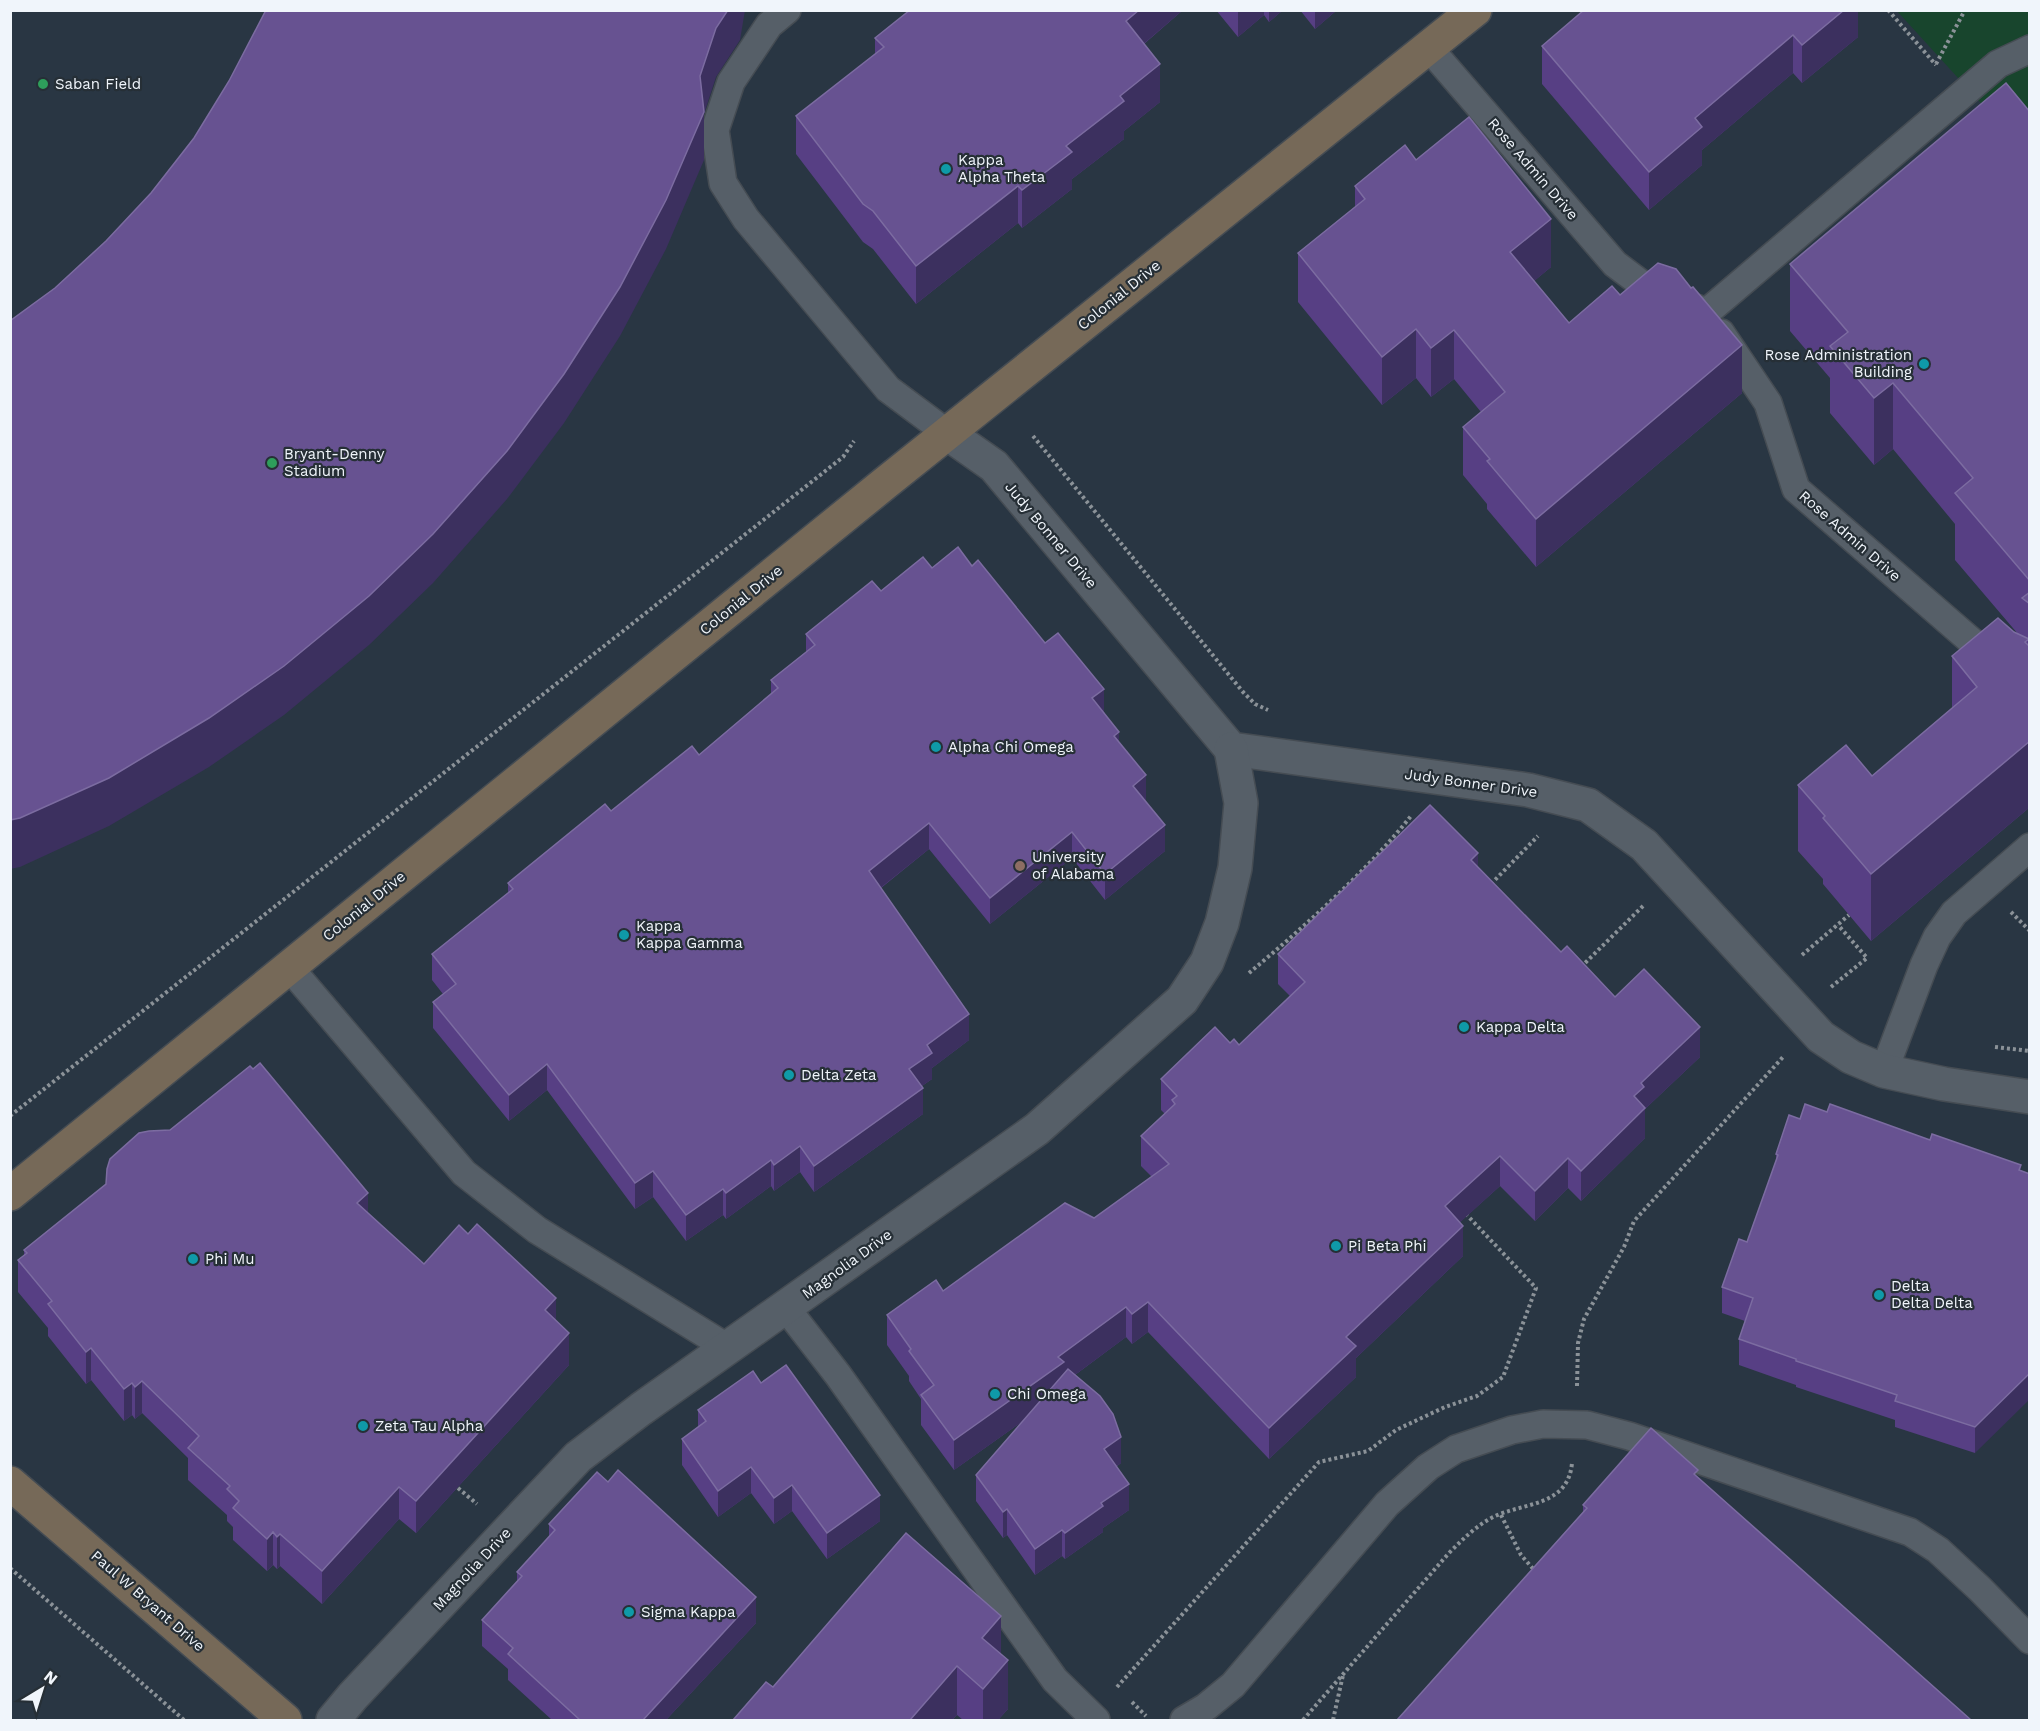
<svg xmlns="http://www.w3.org/2000/svg" width="2040" height="1731" font-family="'Work Sans',sans-serif">
<style>
.built{fill:#293643}
.green{fill:#18452d}
.lines{fill:none;stroke-linecap:round;stroke-linejoin:round}
.lane-casing{stroke:#454c53;stroke-width:30}
.street-casing{stroke:#454c53;stroke-width:36}
.secondary-casing{stroke:#454c53;stroke-width:36}
.path{stroke:#8b9298;stroke-width:4;stroke-dasharray:3 3;stroke-linecap:butt}
.lane{stroke:#565f68;stroke-width:27}
.street{stroke:#565f68;stroke-width:33}
.secondary{stroke:#766958;stroke-width:33}
.wall{fill:#573f84}
.shaded-wall{fill:#3c305f}
.building{fill:#675291;stroke:#7c6ca1;stroke-width:1.5}
.leisure-dot{fill:#2e9e5b;stroke:#262f36;stroke-width:2}
.culture-dot{fill:#0f9aa8;stroke:#262f36;stroke-width:2}
.education-dot{fill:#8d6e63;stroke:#262f36;stroke-width:2}
.labels{text-anchor:middle;stroke-width:4.5;stroke-linejoin:round;paint-order:stroke}
.poi-label{font-size:15px;fill:#f0f5fb;stroke:#262f36;text-anchor:start}
.street-label{font-size:15px;fill:#f0f5fb;stroke:#262f36}
</style>
<rect width="100%" height="100%" fill="#262f36"/>
<rect class="built" x="11" y="11" width="2018" height="1709"/>
<path class="green" d="M 1897,11 L 2029,11 L 2029,160 L 2000,124 Z"/>
<g class="lines">
<g class="lane-casing">
<g id="lane">
<path d="M 787,10 L 769,25 L 731,82 L 715,130 L 723,183 L 746,219 L 888,389 L 947,433"/>
<path d="M 1429,48 L 1615,264 L 1655,294 L 1707,312 L 1998,64 L 2030,49"/>
<path d="M 1721,333 L 1768,403 L 1796,489 L 2022,685 L 2030,690"/>
<path d="M 289,967 L 464,1173 L 537,1230 L 728,1348"/>
<path d="M 1884,1071 L 1924,965 L 1937,937 L 1954,913 L 2030,847"/>
<path d="M 786,1308 L 838,1375 L 1055,1680 L 1096,1720"/>
<path d="M 1184,1720 L 1206,1707 L 1233,1685 L 1387,1504 L 1428,1467 L 1456,1449 L 1512,1430 L 1543,1424 L 1587,1425 L 1629,1436 L 1910,1532 L 1938,1550 L 1980,1589 L 2030,1640"/>
</g>
</g>
<g class="street-casing">
<g id="street">
<path d="M 947,433 L 994,466 L 1231,749 L 1528,790 L 1588,805 L 1644,845 L 1821,1037 L 1851,1057 L 1884,1071 L 1944,1084 L 2030,1097"/>
<path d="M 333,1720 L 353,1696 L 578,1457 L 641,1409 L 1037,1129 L 1182,1000 L 1207,962 L 1222,923 L 1235,868 L 1241,803 L 1231,749"/>
</g>
</g>
<g class="secondary-casing">
<g id="secondary">
<path d="M 10,1194 L 884,484 L 1475,10"/>
<path d="M 10,1483 L 285,1720"/>
</g>
</g>
<g class="path">
<path d="M 1888,10 L 1936,65"/>
<path d="M 1936,64 L 1965,10"/>
<path d="M 1033,436 L 1243,692 L 1255,704 L 1268,710"/>
<path d="M 1491,884 L 1538,836"/>
<path d="M 2011,912 L 2030,931"/>
<path d="M 1802,955 L 1849,915"/>
<path d="M 1581,967 L 1644,905"/>
<path d="M 1249,973 C 1304,927 1366,872 1411,816"/>
<path d="M 1831,987 L 1867,958 L 1838,925"/>
<path d="M 1995,1047 L 2030,1051"/>
<path d="M 10,1116 L 843,457 L 854,441"/>
<path d="M 1577,1386 L 1578,1343 L 1584,1319 L 1624,1247 L 1634,1221 L 1783,1057"/>
<path d="M 458,1488 L 477,1504"/>
<path d="M 1501,1515 L 1521,1555 L 1536,1572"/>
<path d="M 10,1568 L 184,1720"/>
<path d="M 1117,1687 L 1319,1462 L 1368,1451 L 1396,1430 L 1445,1407 L 1477,1396 L 1503,1377 L 1536,1288 L 1465,1213"/>
<path d="M 1132,1702 L 1146,1716"/>
<path d="M 1303,1720 L 1449,1553 C 1463,1539 1476,1526 1493,1517 C 1524,1502 1568,1507 1572,1463"/>
<path d="M 1333,1720 L 1343,1675"/>
</g>
<use href="#lane" class="lane"/>
<use href="#street" class="street"/>
<use href="#secondary" class="secondary"/>
</g>
<g class="wall">
<path d="M 1183,10 L 1144,44 L 1160,102 L 1124,131 L 1124,139 L 1072,179 L 1072,189 L 1022,228 L 1018,223 L 916,304 L 873,249 L 863,242 L 796,154 L 796,116 L 875,54 L 875,38 Z"/>
<path d="M 1216,10 L 1283,10 L 1269,22 L 1264,15 L 1238,37 Z"/>
<path d="M 1300,10 L 1337,10 L 1315,29 Z"/>
<path d="M 1858,10 L 1858,37 L 1802,83 L 1793,73 L 1702,150 L 1702,165 L 1649,210 L 1542,84 L 1542,46 Z"/>
<path d="M 2030,112 L 2030,807 L 1871,941 L 1823,884 L 1823,879 L 1798,851 L 1798,785 L 1872,776 L 1952,708 L 1952,656 L 2014,632 L 2018,634 L 1955,560 L 1955,524 L 1893,449 L 1874,465 L 1830,413 L 1830,378 L 1790,331 L 1790,264 Z"/>
<path d="M 1416,160 L 1551,267 L 1534,281 L 1569,323 L 1620,295 L 1742,393 L 1536,567 L 1487,509 L 1487,504 L 1463,475 L 1463,427 L 1481,412 L 1454,379 L 1431,397 L 1416,378 L 1382,405 L 1298,302 L 1298,253 L 1355,207 L 1355,186 Z"/>
<path d="M 972,566 L 1045,643 L 1104,712 L 1119,742 L 1146,801 L 1146,802 L 1165,851 L 1105,900 L 1072,858 L 990,924 L 929,849 L 881,888 L 969,1040 L 932,1068 L 932,1079 L 922,1086 L 923,1114 L 814,1192 L 800,1172 L 774,1191 L 771,1186 L 726,1219 L 723,1215 L 686,1241 L 653,1197 L 635,1209 L 547,1090 L 509,1121 L 433,1028 L 433,1002 L 443,994 L 432,980 L 432,954 L 508,893 L 508,883 L 611,811 L 699,755 L 771,694 L 771,680 L 806,652 L 806,634 L 881,591 L 932,568 Z"/>
<path d="M 1478,867 L 1561,952 L 1615,997 L 1700,1057 L 1645,1109 L 1645,1138 L 1581,1201 L 1568,1188 L 1535,1221 L 1500,1186 L 1460,1222 L 1463,1256 L 1356,1358 L 1356,1377 L 1269,1459 L 1148,1332 L 1132,1344 L 1126,1337 L 1075,1375 L 1121,1463 L 1116,1467 L 1129,1510 L 1103,1528 L 1103,1532 L 1065,1559 L 1062,1556 L 1035,1575 L 1007,1535 L 1003,1538 L 976,1501 L 976,1475 L 1023,1421 L 954,1470 L 921,1425 L 921,1399 L 909,1381 L 909,1376 L 887,1345 L 887,1315 L 943,1291 L 1094,1218 L 1152,1177 L 1141,1166 L 1141,1136 L 1165,1114 L 1161,1110 L 1161,1079 L 1230,1043 L 1239,1045 L 1290,996 L 1278,984 L 1278,954 Z"/>
<path d="M 1827,1112 L 2021,1165 L 1975,1453 L 1895,1427 L 1895,1420 L 1796,1387 L 1796,1385 L 1739,1365 L 1739,1339 L 1745,1321 L 1722,1313 L 1722,1287 L 1747,1242 L 1776,1161 L 1776,1154 L 1800,1119 Z"/>
<path d="M 368,1213 L 424,1264 L 556,1321 L 569,1365 L 416,1533 L 399,1519 L 322,1604 L 280,1566 L 277,1569 L 273,1565 L 267,1571 L 233,1540 L 233,1527 L 227,1521 L 227,1515 L 188,1480 L 188,1458 L 142,1413 L 135,1419 L 132,1415 L 124,1421 L 91,1380 L 86,1384 L 48,1336 L 48,1328 L 18,1292 L 18,1260 L 24,1255 L 24,1250 Z"/>
<path d="M 761,1383 L 880,1521 L 827,1559 L 792,1511 L 774,1524 L 751,1493 L 718,1517 L 682,1465 L 682,1439 L 698,1427 L 698,1410 Z"/>
<path d="M 1698,1478 L 1583,1513 L 1583,1505 Z"/>
<path d="M 549,1524 L 756,1623 L 666,1720 L 552,1720 L 508,1680 L 508,1669 L 482,1646 L 482,1620 L 517,1581 L 517,1572 L 549,1537 Z"/>
<path d="M 1001,1654 L 1008,1709 L 998,1720 L 963,1720 L 957,1715 L 952,1720 L 733,1720 L 773,1687 Z"/>
</g>
<g class="shaded-wall">
<path d="M 728,10 L 745,10 L 740,40 L 716,77 L 704,114 L 704,160 L 666,249 L 620,336 L 564,423 L 507,499 L 433,583 L 369,645 L 284,715 L 209,767 L 109,826 L 20,867 L 10,869 L 10,820 L 700,76 L 716,28 Z"/>
<path d="M 1139,10 L 1183,10 L 1126,59 L 1126,21 Z"/>
<path d="M 1238,10 L 1264,10 L 1264,15 L 1238,37 Z"/>
<path d="M 1269,10 L 1283,10 L 1269,22 Z"/>
<path d="M 1315,10 L 1337,10 L 1315,29 Z"/>
<path d="M 1844,10 L 1858,10 L 1858,37 L 1802,83 L 1802,45 Z"/>
<path d="M 1793,35 L 1793,73 L 1702,150 L 1702,165 L 1649,210 L 1649,172 L 1695,118 Z"/>
<path d="M 1160,64 L 1160,102 L 1124,131 L 1124,139 L 1072,179 L 1072,189 L 1022,228 L 1022,190 L 1066,146 L 1120,96 Z"/>
<path d="M 1018,186 L 1018,223 L 916,304 L 916,266 Z"/>
<path d="M 1551,219 L 1551,267 L 1510,301 L 1510,252 Z"/>
<path d="M 1416,329 L 1416,378 L 1382,405 L 1382,357 Z"/>
<path d="M 1454,330 L 1454,379 L 1431,397 L 1431,348 Z"/>
<path d="M 1742,345 L 1742,393 L 1536,567 L 1536,519 Z"/>
<path d="M 1893,383 L 1893,449 L 1874,465 L 1874,398 Z"/>
<path d="M 1104,689 L 1104,715 L 1092,698 Z"/>
<path d="M 1119,732 L 1119,758 L 1114,736 Z"/>
<path d="M 2030,741 L 2030,807 L 1871,941 L 1871,874 Z"/>
<path d="M 1146,775 L 1146,801 L 1133,812 L 1133,786 Z"/>
<path d="M 929,823 L 929,849 L 869,897 L 869,871 Z"/>
<path d="M 1165,825 L 1165,851 L 1105,900 L 1105,874 Z"/>
<path d="M 1072,832 L 1072,858 L 990,924 L 990,898 Z"/>
<path d="M 1478,853 L 1478,883 L 1471,860 Z"/>
<path d="M 969,1014 L 969,1040 L 932,1068 L 932,1079 L 909,1095 L 909,1069 L 927,1045 Z"/>
<path d="M 1700,1027 L 1700,1057 L 1645,1109 L 1645,1138 L 1581,1201 L 1581,1171 L 1634,1096 L 1641,1083 Z"/>
<path d="M 547,1064 L 547,1090 L 509,1121 L 509,1095 Z"/>
<path d="M 923,1088 L 923,1114 L 814,1192 L 814,1166 Z"/>
<path d="M 800,1146 L 800,1172 L 774,1191 L 774,1165 Z"/>
<path d="M 1500,1156 L 1500,1186 L 1445,1236 L 1445,1206 Z"/>
<path d="M 1568,1158 L 1568,1188 L 1535,1221 L 1535,1191 Z"/>
<path d="M 771,1160 L 771,1186 L 726,1219 L 726,1193 Z"/>
<path d="M 653,1171 L 653,1197 L 635,1209 L 635,1183 Z"/>
<path d="M 723,1189 L 723,1215 L 686,1241 L 686,1215 Z"/>
<path d="M 368,1193 L 368,1226 L 357,1203 Z"/>
<path d="M 1463,1226 L 1463,1256 L 1356,1358 L 1356,1377 L 1269,1459 L 1269,1428 L 1346,1337 Z"/>
<path d="M 556,1298 L 556,1330 L 545,1310 Z"/>
<path d="M 1148,1302 L 1148,1332 L 1132,1344 L 1132,1314 Z"/>
<path d="M 1126,1307 L 1126,1337 L 1064,1383 L 1064,1392 L 954,1470 L 954,1440 L 1058,1357 Z"/>
<path d="M 569,1333 L 569,1365 L 416,1533 L 416,1501 Z"/>
<path d="M 91,1348 L 91,1380 L 86,1384 L 86,1352 Z"/>
<path d="M 2030,1373 L 2030,1399 L 1975,1453 L 1975,1427 Z"/>
<path d="M 142,1381 L 142,1413 L 135,1419 L 135,1387 Z"/>
<path d="M 132,1383 L 132,1415 L 124,1421 L 124,1389 Z"/>
<path d="M 1121,1437 L 1121,1463 L 1104,1475 L 1104,1449 Z"/>
<path d="M 751,1467 L 751,1493 L 718,1517 L 718,1491 Z"/>
<path d="M 1129,1484 L 1129,1510 L 1103,1528 L 1103,1532 L 1065,1559 L 1065,1533 L 1101,1503 Z"/>
<path d="M 792,1485 L 792,1511 L 774,1524 L 774,1498 Z"/>
<path d="M 399,1487 L 399,1519 L 322,1604 L 322,1571 Z"/>
<path d="M 880,1495 L 880,1521 L 827,1559 L 827,1533 Z"/>
<path d="M 1007,1509 L 1007,1535 L 1003,1538 L 1003,1512 Z"/>
<path d="M 1062,1530 L 1062,1556 L 1035,1575 L 1035,1549 Z"/>
<path d="M 273,1532 L 273,1565 L 267,1571 L 267,1539 Z"/>
<path d="M 280,1534 L 280,1566 L 277,1569 L 277,1537 Z"/>
<path d="M 756,1597 L 756,1623 L 666,1720 L 643,1720 Z"/>
<path d="M 1001,1616 L 1001,1664 L 982,1638 Z"/>
<path d="M 1008,1660 L 1008,1709 L 998,1720 L 983,1720 L 983,1689 Z"/>
<path d="M 957,1666 L 957,1715 L 952,1720 L 910,1720 Z"/>
</g>
<g class="building">
<path d="M 266,10 L 728,10 L 716,28 L 700,76 L 704,112 L 666,200 L 620,287 L 564,374 L 507,451 L 433,534 L 369,596 L 284,666 L 209,718 L 109,778 L 20,818 L 10,820 L 10,321 L 55,288 L 106,241 L 151,193 L 194,138 L 229,81 Z"/>
<path d="M 910,10 L 1139,10 L 1126,21 L 1160,64 L 1120,96 L 1124,101 L 1066,146 L 1072,152 L 1022,190 L 1018,186 L 916,266 L 873,211 L 863,204 L 796,116 L 884,47 L 875,38 Z"/>
<path d="M 1584,10 L 1844,10 L 1802,45 L 1793,35 L 1695,118 L 1702,127 L 1649,172 L 1542,46 Z"/>
<path d="M 2006,83 L 2030,112 L 2030,581 L 1955,493 L 1973,478 L 1893,383 L 1874,398 L 1830,346 L 1848,332 L 1790,264 Z"/>
<path d="M 1469,117 L 1551,219 L 1510,252 L 1569,323 L 1612,286 L 1620,295 L 1658,263 L 1676,269 L 1691,288 L 1693,287 L 1742,345 L 1536,519 L 1487,461 L 1490,459 L 1463,427 L 1505,392 L 1454,330 L 1431,348 L 1416,329 L 1382,357 L 1298,253 L 1365,199 L 1355,186 L 1405,145 L 1416,160 Z"/>
<path d="M 958,547 L 972,566 L 978,560 L 1045,643 L 1058,633 L 1104,689 L 1092,698 L 1119,732 L 1114,736 L 1146,775 L 1133,786 L 1165,825 L 1105,874 L 1072,832 L 990,898 L 929,823 L 869,871 L 969,1014 L 927,1045 L 932,1053 L 909,1069 L 923,1088 L 814,1166 L 800,1146 L 774,1165 L 771,1160 L 726,1193 L 723,1189 L 686,1215 L 653,1171 L 635,1183 L 547,1064 L 509,1095 L 433,1002 L 456,984 L 432,954 L 513,889 L 508,883 L 605,804 L 611,811 L 692,746 L 699,755 L 778,688 L 771,680 L 815,645 L 806,634 L 872,581 L 881,591 L 923,557 L 932,568 Z"/>
<path d="M 2030,592 L 2030,604 L 2022,598 Z"/>
<path d="M 1998,618 L 2014,632 L 2029,639 L 2025,642 L 2030,647 L 2030,741 L 1871,874 L 1823,818 L 1825,816 L 1798,785 L 1846,745 L 1872,776 L 1977,687 L 1952,656 Z"/>
<path d="M 1430,805 L 1478,853 L 1471,860 L 1561,952 L 1567,946 L 1615,997 L 1644,969 L 1700,1027 L 1641,1083 L 1644,1087 L 1634,1096 L 1645,1108 L 1581,1171 L 1568,1158 L 1535,1191 L 1500,1156 L 1445,1206 L 1463,1226 L 1346,1337 L 1356,1346 L 1269,1428 L 1148,1302 L 1132,1314 L 1126,1307 L 1058,1357 L 1064,1362 L 954,1440 L 921,1395 L 934,1385 L 909,1351 L 911,1349 L 887,1315 L 936,1280 L 943,1291 L 1065,1203 L 1094,1218 L 1169,1164 L 1141,1136 L 1175,1104 L 1172,1100 L 1177,1096 L 1161,1079 L 1215,1027 L 1230,1043 L 1234,1039 L 1239,1045 L 1305,982 L 1278,954 Z"/>
<path d="M 260,1063 L 368,1193 L 357,1203 L 424,1264 L 459,1225 L 468,1234 L 477,1224 L 556,1298 L 545,1310 L 569,1333 L 416,1501 L 399,1487 L 322,1571 L 280,1534 L 277,1537 L 273,1532 L 267,1539 L 233,1508 L 239,1501 L 227,1489 L 230,1486 L 188,1448 L 199,1436 L 142,1381 L 135,1387 L 132,1383 L 124,1389 L 91,1348 L 86,1352 L 48,1304 L 52,1301 L 18,1260 L 27,1253 L 24,1250 L 106,1184 L 107,1169 L 110,1159 L 139,1133 L 149,1131 L 170,1130 L 250,1066 L 253,1069 Z"/>
<path d="M 1805,1104 L 1827,1112 L 1830,1104 L 1930,1140 L 1932,1134 L 2021,1165 L 2019,1170 L 2030,1174 L 2030,1373 L 1975,1427 L 1895,1401 L 1897,1395 L 1796,1361 L 1796,1359 L 1739,1339 L 1753,1298 L 1722,1287 L 1739,1239 L 1747,1242 L 1778,1155 L 1776,1154 L 1789,1115 L 1800,1119 Z"/>
<path d="M 786,1365 L 880,1495 L 827,1533 L 792,1485 L 774,1498 L 751,1467 L 718,1491 L 682,1439 L 706,1421 L 698,1410 L 753,1371 L 761,1383 Z"/>
<path d="M 1068,1369 L 1100,1396 L 1113,1414 L 1121,1437 L 1104,1449 L 1129,1484 L 1101,1503 L 1103,1506 L 1065,1533 L 1062,1530 L 1035,1549 L 1007,1509 L 1003,1512 L 976,1475 Z"/>
<path d="M 1651,1428 L 1698,1470 L 1694,1474 L 1971,1720 L 1397,1720 L 1587,1508 L 1583,1505 Z"/>
<path d="M 618,1470 L 756,1597 L 643,1720 L 580,1720 L 508,1654 L 513,1648 L 482,1620 L 522,1576 L 517,1572 L 555,1530 L 549,1524 L 597,1472 L 608,1482 Z"/>
<path d="M 906,1533 L 1001,1616 L 982,1638 L 1008,1660 L 983,1689 L 957,1666 L 910,1720 L 733,1720 L 766,1682 L 773,1687 Z"/>
</g>
<g class="leisure-dot">
<circle cx="43" cy="84" r="6"/>
<circle cx="272" cy="463" r="6"/>
</g>
<g class="culture-dot">
<circle cx="946" cy="169" r="6"/>
<circle cx="1924" cy="364" r="6"/>
<circle cx="936" cy="747" r="6"/>
<circle cx="624" cy="935" r="6"/>
<circle cx="1464" cy="1027" r="6"/>
<circle cx="789" cy="1075" r="6"/>
<circle cx="1336" cy="1246" r="6"/>
<circle cx="193" cy="1259" r="6"/>
<circle cx="1879" cy="1295" r="6"/>
<circle cx="995" cy="1394" r="6"/>
<circle cx="363" cy="1426" r="6"/>
<circle cx="629" cy="1612" r="6"/>
</g>
<circle class="education-dot" cx="1020" cy="866" r="6"/>
<g class="labels">
<g class="poi-label">
<text x="55" y="89">Saban Field</text>
<text x="958" y="165">Kappa<tspan x="958" dy="17">Alpha Theta</tspan></text>
<text x="1912" y="360" text-anchor="end">Rose Administration<tspan x="1912" dy="17">Building</tspan></text>
<text x="284" y="459">Bryant-Denny<tspan x="284" dy="17">Stadium</tspan></text>
<text x="948" y="752">Alpha Chi Omega</text>
<text x="1032" y="862">University<tspan x="1032" dy="17">of Alabama</tspan></text>
<text x="636" y="931">Kappa<tspan x="636" dy="17">Kappa Gamma</tspan></text>
<text x="1476" y="1032">Kappa Delta</text>
<text x="801" y="1080">Delta Zeta</text>
<text x="1348" y="1251">Pi Beta Phi</text>
<text x="205" y="1264">Phi Mu</text>
<text x="1891" y="1291">Delta<tspan x="1891" dy="17">Delta Delta</tspan></text>
<text x="1007" y="1399">Chi Omega</text>
<text x="375" y="1431">Zeta Tau Alpha</text>
<text x="641" y="1617">Sigma Kappa</text>
</g>
<g class="street-label">
<text transform="translate(1533 169) rotate(49)" y="5">Rose Admin Drive</text>
<text transform="translate(1119 295) rotate(-39)" y="5">Colonial Drive</text>
<text transform="translate(1051 535) rotate(50)" y="5">Judy Bonner Drive</text>
<text transform="translate(1850 536) rotate(41)" y="5">Rose Admin Drive</text>
<text transform="translate(741 600) rotate(-39)" y="5">Colonial Drive</text>
<text transform="translate(1471 783) rotate(8)" y="5">Judy Bonner Drive</text>
<text transform="translate(364 906) rotate(-39)" y="5">Colonial Drive</text>
<text transform="translate(847 1264) rotate(-36)" y="5">Magnolia Drive</text>
<text transform="translate(472 1569) rotate(-47)" y="5">Magnolia Drive</text>
<text transform="translate(148 1601) rotate(41)" y="5">Paul W Bryant Drive</text>
</g>
</g>
<rect width="2040" height="1731" fill="none" stroke="#f0f5fb" stroke-width="24"/>
<g transform="translate(42 1689) rotate(38)" stroke="#262f36" stroke-width="4.5" paint-order="stroke">
<path d="M0-4.5L10 22L0 15L-10 22Z" fill="#f0f5fb"/>
<text y="-9" font-size="16" font-weight="bold" text-anchor="middle" fill="#f0f5fb">N</text>
</g>
</svg>
